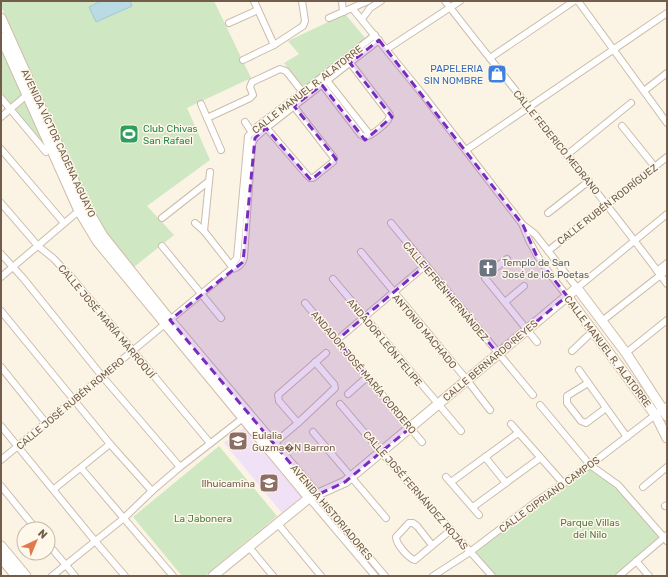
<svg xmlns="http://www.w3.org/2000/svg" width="668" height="577" font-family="Rubik,sans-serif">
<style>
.education{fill:#f1e1f7}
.green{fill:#cfe8c3}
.water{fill:#badae4;stroke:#a0c9d5}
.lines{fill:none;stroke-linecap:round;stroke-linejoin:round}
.street-casing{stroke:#ccbcab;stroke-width:8}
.secondary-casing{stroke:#cfbda9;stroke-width:11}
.street{stroke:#fff;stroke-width:6}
.secondary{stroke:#fff;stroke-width:9}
.marked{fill:#7b2cbf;fill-opacity:0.2;stroke:#7b2cbf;stroke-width:3;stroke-dasharray:8 5;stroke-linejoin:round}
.labels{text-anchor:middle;stroke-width:3;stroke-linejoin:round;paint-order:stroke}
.shop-label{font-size:10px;fill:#366cbe;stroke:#fef8ea;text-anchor:end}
.street-label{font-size:10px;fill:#725c4b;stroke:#fef8ea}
.leisure-label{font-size:10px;fill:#27864d;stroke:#fef8ea;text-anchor:start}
.worship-label{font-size:10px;fill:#5b616d;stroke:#fef8ea;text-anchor:start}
.education-label{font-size:10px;fill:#785e54;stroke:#fef8ea;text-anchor:start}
.park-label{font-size:10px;fill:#537d46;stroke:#fef8ea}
</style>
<rect width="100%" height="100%" fill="#fbf4e4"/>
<path class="education" d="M 247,425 L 305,494 L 282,513 L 224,443 Z"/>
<g class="green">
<path d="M 1,1 L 214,1 L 251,78 L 187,108 L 210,160 L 147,206 L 174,235 L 134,267 L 100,225 L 1,6 Z"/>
<path d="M 345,14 L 366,39 L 304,89 L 284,63 L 299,54 L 288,41 Z"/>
<path d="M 1,50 L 23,95 L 11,104 L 1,92 Z"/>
<path d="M 26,101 L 47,146 L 40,143 L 14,110 Z"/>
<path d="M 219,446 L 277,516 L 205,576 L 182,576 L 133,517 Z"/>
<path d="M 590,467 L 617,484 L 662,537 L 616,576 L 496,576 L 474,553 Z"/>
</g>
<path class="water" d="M 101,1 L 130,1 L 132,6 L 96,22 L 89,7 Z"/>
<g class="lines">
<g class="street-casing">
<g id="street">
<path d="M 254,1 L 274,45"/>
<path d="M 342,1 L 343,12"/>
<path d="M 445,1 C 518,96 596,187 667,284"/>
<path d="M 578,1 L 667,123"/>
<path d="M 352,8 L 424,96 L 523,225 L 535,234 L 577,288 L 667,214"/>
<path d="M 329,18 L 368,1"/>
<path d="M 362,19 L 370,8 L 381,1"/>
<path d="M 229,23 L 258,10"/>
<path d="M 387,49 L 460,1"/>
<path d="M 490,58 L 574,1"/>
<path d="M 243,60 L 274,45 L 303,26 L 305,21 L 302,1"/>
<path d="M 325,78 L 370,135"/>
<path d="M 321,83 L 361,135 L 365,137 C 371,136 390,122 390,115 L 348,60"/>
<path d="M 644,91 L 667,73"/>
<path d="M 1,98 L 46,152"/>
<path d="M 201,104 L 221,150"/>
<path d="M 1,117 L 29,93"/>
<path d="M 207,118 L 250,98 L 253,95 L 250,87 L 252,82 L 280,69 L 286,71 L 305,95"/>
<path d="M 245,122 L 251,131"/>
<path d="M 264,125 L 306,174 L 310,178 L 313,178 L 333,162 L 334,158 L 292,104"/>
<path d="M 622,126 L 655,167"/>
<path d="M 1,149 L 64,223"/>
<path d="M 466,150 L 667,13"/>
<path d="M 568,154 L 631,103"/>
<path d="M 1,203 L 38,246 L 53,258 L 73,279 L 210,443"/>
<path d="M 548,213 L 589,181"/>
<path d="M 162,218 L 209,181"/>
<path d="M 195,223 L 204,231 L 233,268"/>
<path d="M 391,223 L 533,395"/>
<path d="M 523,226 C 533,254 549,273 567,296"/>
<path d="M 204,231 L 210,172"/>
<path d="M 162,246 L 221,318"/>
<path d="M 548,251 L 667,157"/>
<path d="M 361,252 L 467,380 L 490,410"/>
<path d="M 1,254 L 23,278 L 102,376 L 180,467"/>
<path d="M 507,259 L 486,275 L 485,278 L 537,342"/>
<path d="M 231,265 L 237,258 L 238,247 L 248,136 L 258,126 L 303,92 L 375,35"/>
<path d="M 657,271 L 667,263"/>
<path d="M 1,277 L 81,209"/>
<path d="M 333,279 L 461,431"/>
<path d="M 505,302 L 524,286"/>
<path d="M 305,303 L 422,442"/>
<path d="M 1,311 L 110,444 L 152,491"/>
<path d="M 602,321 L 667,270"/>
<path d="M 337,340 L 426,265"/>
<path d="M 572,351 L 593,331"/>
<path d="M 626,353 L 667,320"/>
<path d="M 1,367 L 46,423"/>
<path d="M 579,370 L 627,437"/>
<path d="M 588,383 L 567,396 L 567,403 L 581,421 L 586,423 L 606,408"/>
<path d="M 348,394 L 367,377"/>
<path d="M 340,404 L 381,452 L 492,576"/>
<path d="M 540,405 L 590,465 L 618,485 L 667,541"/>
<path d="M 298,423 L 279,401 L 278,395 L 326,353"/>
<path d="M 511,424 L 563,483"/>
<path d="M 1,426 L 95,541 L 125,576"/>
<path d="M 313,432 L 386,518"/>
<path d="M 271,446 L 298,423 L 335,388 L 334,384 L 315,362"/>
<path d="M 485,457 L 506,483"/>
<path d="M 1,460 L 230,270 C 237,268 243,264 244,257 L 252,144 L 255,138 L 266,128 L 379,40"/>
<path d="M 81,468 L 173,576"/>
<path d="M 446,477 L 479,515"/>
<path d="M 451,482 L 518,433"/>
<path d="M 1,486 L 36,529"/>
<path d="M 643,487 L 667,467"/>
<path d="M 54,489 L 110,444"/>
<path d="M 317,495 L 385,576"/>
<path d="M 309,498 L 375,576"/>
<path d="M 665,506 L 667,505"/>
<path d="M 473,507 L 540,458"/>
<path d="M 278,524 L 321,576"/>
<path d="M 48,544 L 75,576"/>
<path d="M 432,545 L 417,526 L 413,523 L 409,523 L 396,537 C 396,544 408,558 415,560 L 451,530"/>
<path d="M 249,547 L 273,576"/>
<path d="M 636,561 L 649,576"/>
<path d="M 52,576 L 124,518 L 152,491 L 180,467 L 243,418"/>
<path d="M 433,576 L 470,552 L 537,501 L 590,465 L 667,406"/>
<path d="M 619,576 L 667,535"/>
</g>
</g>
<g class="secondary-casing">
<g id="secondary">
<path d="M 1,18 L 85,205 L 103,236 L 170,320 L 317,495"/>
<path d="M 1,37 L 79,211 L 97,241 L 309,498"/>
<path d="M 567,296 L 656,416 L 667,438"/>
<path d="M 1,546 L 26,576"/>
<path d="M 1,558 L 16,576"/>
<path d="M 213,576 L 309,498 L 345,482 L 351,477 L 577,288 L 626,353 L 667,416"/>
</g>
</g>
<use href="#street" class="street"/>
<use href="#secondary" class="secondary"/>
</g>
<path class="marked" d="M 379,40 L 523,225 L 538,259 L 567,296 L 498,354 L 426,265 L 337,340 L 410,428 L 345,482 L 317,495 L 170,320 L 243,262 L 255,138 L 266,128 L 311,180 L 336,159 L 294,106 L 322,85 L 365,140 L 392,117 L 350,63 Z"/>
<defs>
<g id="shop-square" transform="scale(1)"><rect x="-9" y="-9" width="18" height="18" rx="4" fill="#3f7fe0" stroke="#fef8ea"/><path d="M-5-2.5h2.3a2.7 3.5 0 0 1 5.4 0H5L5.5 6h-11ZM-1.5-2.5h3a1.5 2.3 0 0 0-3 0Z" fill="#fff"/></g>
<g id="stadium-square" transform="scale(1)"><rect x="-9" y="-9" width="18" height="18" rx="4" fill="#2e9e5b" stroke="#fef8ea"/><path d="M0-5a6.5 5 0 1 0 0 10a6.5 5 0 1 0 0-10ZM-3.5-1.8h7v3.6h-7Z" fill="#fff"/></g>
<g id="church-square" transform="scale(1)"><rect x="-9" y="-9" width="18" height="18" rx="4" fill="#6b7280" stroke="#fef8ea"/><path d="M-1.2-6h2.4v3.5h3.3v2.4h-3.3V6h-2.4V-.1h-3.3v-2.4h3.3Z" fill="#fff"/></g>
<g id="school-square" transform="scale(1)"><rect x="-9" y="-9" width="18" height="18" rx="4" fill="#8d6e63" stroke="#fef8ea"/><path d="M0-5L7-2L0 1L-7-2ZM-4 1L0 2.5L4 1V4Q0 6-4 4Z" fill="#fff"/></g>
</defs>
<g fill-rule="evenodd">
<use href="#shop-square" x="497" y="74"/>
<use href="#stadium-square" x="129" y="134"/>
<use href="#church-square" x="488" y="268"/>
<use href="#school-square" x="238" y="441"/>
<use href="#school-square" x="269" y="483"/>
</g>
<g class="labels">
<g class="shop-label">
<text x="483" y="72">PAPELERIA<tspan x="483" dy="12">SIN NOMBRE</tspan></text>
</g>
<g class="street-label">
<text transform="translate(307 89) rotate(-38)" y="4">CALLE MANUEL R. ALATORRE</text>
<text transform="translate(557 142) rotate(51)" y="4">CALLE FEDERICO MEDRANO</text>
<text transform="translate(59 143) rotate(65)" y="4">AVENIDA VÍCTOR CADENA AGUAYO</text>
<text transform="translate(607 204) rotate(-38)" y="4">CALLE RUBÉN RODRÍGUEZ</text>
<text transform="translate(446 291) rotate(50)" y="4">CALLE EFRÉN HERNÁNDEZ</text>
<text transform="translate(107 321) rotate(50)" y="4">CALLE JOSÉ MARÍA MARROQUÍ</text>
<text transform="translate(425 331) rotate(50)" y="4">ANTONIO MACHADO</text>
<text transform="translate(385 342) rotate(50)" y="4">ANDADOR LEÓN FELIPE</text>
<text transform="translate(608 351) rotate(53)" y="4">CALLE MANUEL R. ALATORRE</text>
<text transform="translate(490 360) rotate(-40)" y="4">CALLE BERNARDO REYES</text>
<text transform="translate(364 372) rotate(50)" y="4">ANDADOR JOSÉ MARÍA CORDERO</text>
<text transform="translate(70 403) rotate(-40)" y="4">CALLE JOSÉ RUBÉN ROMERO</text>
<text transform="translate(416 490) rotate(49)" y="4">CALLE JOSÉ FERNÁNDEZ ROJAS</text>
<text transform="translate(549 494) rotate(-36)" y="4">CALLE CIPRIANO CAMPOS</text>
<text transform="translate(332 512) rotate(50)" y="4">AVENIDA HISTORIADORES</text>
</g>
<g class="leisure-label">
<text x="143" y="132">Club Chivas<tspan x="143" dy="12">San Rafael</tspan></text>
</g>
<g class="worship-label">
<text x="502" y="266">Templo de San<tspan x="502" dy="12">José de los Poetas</tspan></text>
</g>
<g class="education-label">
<text x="252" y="439">Eulalia<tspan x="252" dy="12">Guzma�N Barron</tspan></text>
<text x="255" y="487" text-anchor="end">Ilhuicamina</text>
</g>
<g class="park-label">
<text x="203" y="522">La Jabonera</text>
<text x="590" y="526">Parque Villas<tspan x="590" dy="12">del Nilo</tspan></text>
</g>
</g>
<rect width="668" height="577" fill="none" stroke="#725c4b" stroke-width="4"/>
<g transform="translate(36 541) rotate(44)"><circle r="19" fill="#fef8ea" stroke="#c6baaa"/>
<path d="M0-3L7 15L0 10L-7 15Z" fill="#e07a4e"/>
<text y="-6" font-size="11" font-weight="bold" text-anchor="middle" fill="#725c4b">N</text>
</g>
</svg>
